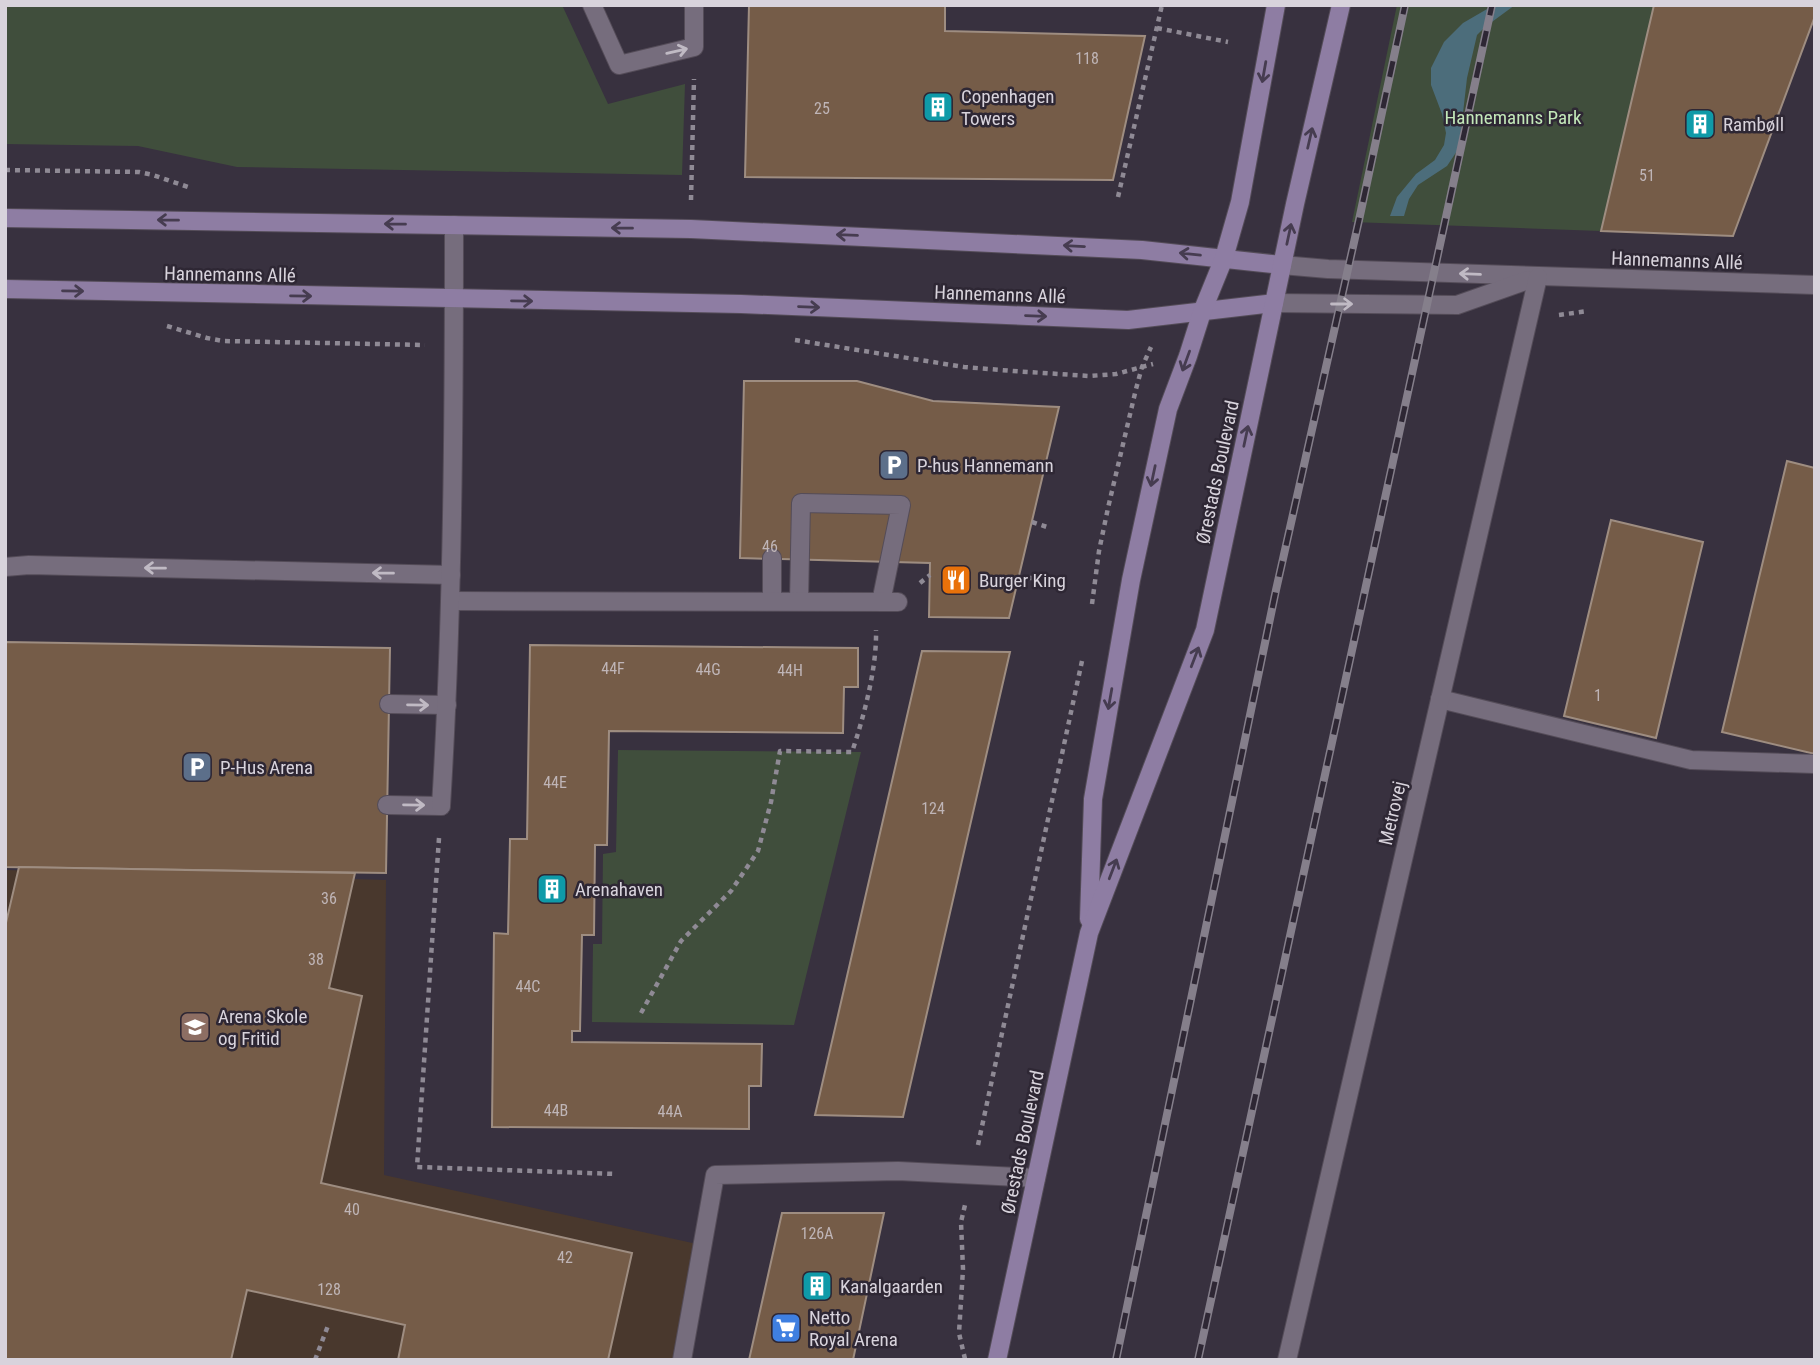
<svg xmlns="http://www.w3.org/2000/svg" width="1820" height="1365" font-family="'Roboto Condensed',sans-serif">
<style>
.education{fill:#49382d}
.green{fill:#404e3c}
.water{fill:#4c6d7b}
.building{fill:#755c48;stroke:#9e8d81;stroke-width:2}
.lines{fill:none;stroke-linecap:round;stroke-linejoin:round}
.lane-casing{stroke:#544c58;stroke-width:20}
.street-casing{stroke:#544c58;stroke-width:20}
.secondary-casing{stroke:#544c58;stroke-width:20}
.path{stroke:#8f8a95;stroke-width:4.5;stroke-dasharray:5 5;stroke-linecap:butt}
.lane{stroke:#766d7d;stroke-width:18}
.street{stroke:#766d7d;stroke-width:18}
.secondary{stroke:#8e7da3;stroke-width:18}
.rail-casing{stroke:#857f8b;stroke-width:8}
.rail{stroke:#2e2734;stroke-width:5;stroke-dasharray:16;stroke-linecap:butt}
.oneway{stroke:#c0bac4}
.oneway2{stroke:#463c50}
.labels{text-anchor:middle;stroke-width:5;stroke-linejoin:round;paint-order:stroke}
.number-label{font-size:16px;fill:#bfb5b7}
.poi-label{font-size:19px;fill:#d8d3dc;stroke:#2e2734;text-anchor:start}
.park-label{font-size:19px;fill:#c3e8b9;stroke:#2e2734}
.street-label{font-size:19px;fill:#d8d3dc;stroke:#2e2734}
</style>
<rect width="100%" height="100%" fill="#38313f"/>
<path class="education" d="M 5,870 L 386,880 L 384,1175 L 706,1246 L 684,1360 L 5,1360 Z"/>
<g class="green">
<path d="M 5,5 L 562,5 L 608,104 L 685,84 L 682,175 L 237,167 L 138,146 L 5,144 Z"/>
<path d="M 1397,5 L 1654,5 L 1601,231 L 1352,222 Z"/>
<path d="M 618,750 L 861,752 L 794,1025 L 592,1022 L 593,944 L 602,944 L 603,854 L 616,852 Z"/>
</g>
<path class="water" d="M 1494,5 L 1515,5 L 1485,27 L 1477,35 L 1467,78 L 1459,148 L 1447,166 L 1418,185 L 1409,199 L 1404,216 L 1390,216 L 1397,197 L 1416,174 L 1435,160 L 1444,145 L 1446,133 L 1442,114 L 1431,85 L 1431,68 L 1444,42 L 1463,23 Z"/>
<g class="building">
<path d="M 749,5 L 945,5 L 945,31 L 1145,36 L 1113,180 L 745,177 Z"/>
<path d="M 1654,5 L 1815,5 L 1815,16 L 1733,236 L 1601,231 Z"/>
<path d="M 744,381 L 857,381 L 933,401 L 1059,407 L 1009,618 L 929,617 L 930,563 L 740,558 Z"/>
<path d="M 1787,461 L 1815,468 L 1815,754 L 1722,732 Z"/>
<path d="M 1611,520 L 1703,542 L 1656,738 L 1564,716 Z"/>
<path d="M 5,642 L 390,648 L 386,873 L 5,867 Z"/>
<path d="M 530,645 L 858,648 L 858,687 L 844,687 L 843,733 L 609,731 L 607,845 L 595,845 L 594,935 L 582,935 L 580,1031 L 572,1031 L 572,1042 L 762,1044 L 761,1086 L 749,1086 L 749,1129 L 492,1127 L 494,933 L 508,934 L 510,839 L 527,839 Z"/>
<path d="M 922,651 L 1010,652 L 903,1117 L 815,1115 Z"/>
<path d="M 19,867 L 355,873 L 329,988 L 362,996 L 321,1183 L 632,1253 L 608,1360 L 398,1360 L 405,1325 L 247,1290 L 231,1360 L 5,1360 L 5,927 Z"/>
<path d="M 782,1213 L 884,1213 L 853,1360 L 749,1360 Z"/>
</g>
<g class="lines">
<g class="lane-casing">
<g id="lane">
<path d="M 772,558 L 772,600"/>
<path d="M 5,567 L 29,565 L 451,575"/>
<path d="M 799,601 L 801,503 L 901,505 L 881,602"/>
<path d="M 1440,699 L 1691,760 L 1815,764"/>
<path d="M 389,704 L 447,705"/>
<path d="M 387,805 L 441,806"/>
<path d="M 682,1360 L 715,1175 L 898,1171 L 1036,1178"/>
</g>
</g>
<g class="street-casing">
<g id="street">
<path d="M 592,5 L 619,65 L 694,47 L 694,5"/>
<path d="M 1282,265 L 1328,269 L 1815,285"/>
<path d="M 1274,303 L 1457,305 L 1528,280"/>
<path d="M 451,601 L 898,602"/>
<path d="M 441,806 C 453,612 454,419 454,225"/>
<path d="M 1287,1360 L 1538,277"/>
</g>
</g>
<g class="secondary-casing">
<g id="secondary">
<path d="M 5,218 L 691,229 L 1142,250 L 1282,265"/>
<path d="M 5,289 L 741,304 L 1128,320 L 1274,303"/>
<path d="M 1089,919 L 1093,799 L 1131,580 L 1168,409 L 1188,356 L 1202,312 L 1224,258 L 1240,202 L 1276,5"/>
<path d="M 997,1360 L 1089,933 L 1205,630 L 1295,204 L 1341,5"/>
</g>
</g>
<g class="path">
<path d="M 1157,28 L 1228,42"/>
<path d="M 5,170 L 139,172 L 153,175 L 191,188"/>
<path d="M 1118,197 L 1162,5"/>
<path d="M 691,200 L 694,79"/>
<path d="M 1559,315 L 1588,311"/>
<path d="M 167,326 L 207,338 L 223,341 L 425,345"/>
<path d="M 795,340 L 964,367 L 1013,371 L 1089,376 L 1116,374 L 1153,364"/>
<path d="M 1032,522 L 1047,527"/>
<path d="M 1027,578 L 1035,578"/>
<path d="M 920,583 L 930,575"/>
<path d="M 1092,604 L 1099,551 L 1108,508 L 1136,389 L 1142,367 L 1151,347"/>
<path d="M 439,838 L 417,1167 L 617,1174"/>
<path d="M 641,1013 L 681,941 L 731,891 L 758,851 L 771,802 L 780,751 L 852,752 C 864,716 877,668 876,630"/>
<path d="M 978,1145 L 1082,661"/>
<path d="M 965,1359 L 959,1333 L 963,1269 L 961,1222 L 965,1205"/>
<path d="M 315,1360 L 329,1323"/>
</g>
<use href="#lane" class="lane"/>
<use href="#street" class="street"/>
<use href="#secondary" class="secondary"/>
<g class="rail-casing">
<g id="rail">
<path d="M 1116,1360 L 1276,590 L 1359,220 L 1405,5"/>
<path d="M 1198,1360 L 1492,5"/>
</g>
</g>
<use href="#rail" class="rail"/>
</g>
<defs><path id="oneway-shaft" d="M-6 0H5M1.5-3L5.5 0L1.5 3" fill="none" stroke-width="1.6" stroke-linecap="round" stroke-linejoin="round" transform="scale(1.75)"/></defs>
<g class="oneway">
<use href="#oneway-shaft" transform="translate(677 51) rotate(-13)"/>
<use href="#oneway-shaft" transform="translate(1470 274) rotate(-178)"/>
<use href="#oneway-shaft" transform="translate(1342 304)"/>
<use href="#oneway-shaft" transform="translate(155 568) rotate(-179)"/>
<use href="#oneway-shaft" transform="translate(383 573) rotate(-179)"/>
<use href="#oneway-shaft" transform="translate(418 705) rotate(1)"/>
<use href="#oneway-shaft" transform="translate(414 805) rotate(1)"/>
</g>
<g class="oneway2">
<use href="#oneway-shaft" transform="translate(1264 72) rotate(100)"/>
<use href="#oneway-shaft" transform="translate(1310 138) rotate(-77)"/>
<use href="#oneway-shaft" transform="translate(168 220) rotate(-179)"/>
<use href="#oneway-shaft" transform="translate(395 224) rotate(-179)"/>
<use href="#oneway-shaft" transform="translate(622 228) rotate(-179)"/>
<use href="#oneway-shaft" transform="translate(1289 234) rotate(-78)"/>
<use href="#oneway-shaft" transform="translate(847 235) rotate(-178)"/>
<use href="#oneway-shaft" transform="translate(1074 246) rotate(-177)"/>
<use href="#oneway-shaft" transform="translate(1190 254) rotate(-174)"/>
<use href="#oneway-shaft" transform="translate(73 291) rotate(1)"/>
<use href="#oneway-shaft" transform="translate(301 296) rotate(1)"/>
<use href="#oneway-shaft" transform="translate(522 301) rotate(1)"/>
<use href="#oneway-shaft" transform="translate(809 307) rotate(2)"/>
<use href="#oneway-shaft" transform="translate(1036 316) rotate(2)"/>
<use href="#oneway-shaft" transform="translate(1186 361) rotate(110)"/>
<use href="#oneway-shaft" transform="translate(1246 436) rotate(-78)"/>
<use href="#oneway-shaft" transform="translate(1153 476) rotate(102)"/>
<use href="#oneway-shaft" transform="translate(1195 657) rotate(-69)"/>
<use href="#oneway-shaft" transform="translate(1110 699) rotate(100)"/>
<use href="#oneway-shaft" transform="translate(1113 869) rotate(-69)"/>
</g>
<defs>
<g id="building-square" transform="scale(1.575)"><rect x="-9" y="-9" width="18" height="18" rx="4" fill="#0f9aa8" stroke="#2e2734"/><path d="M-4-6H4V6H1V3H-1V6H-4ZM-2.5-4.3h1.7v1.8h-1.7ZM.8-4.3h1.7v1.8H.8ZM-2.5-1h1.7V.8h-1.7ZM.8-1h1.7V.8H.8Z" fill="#fff"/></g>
<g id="parking-square" transform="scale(1.575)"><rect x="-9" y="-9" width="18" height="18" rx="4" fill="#5c6f8a" stroke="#2e2734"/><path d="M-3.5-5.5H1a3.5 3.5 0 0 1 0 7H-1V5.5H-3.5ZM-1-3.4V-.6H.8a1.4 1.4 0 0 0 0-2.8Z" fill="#fff"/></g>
<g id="restaurant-square" transform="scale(1.575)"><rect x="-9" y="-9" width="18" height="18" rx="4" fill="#e8710a" stroke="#2e2734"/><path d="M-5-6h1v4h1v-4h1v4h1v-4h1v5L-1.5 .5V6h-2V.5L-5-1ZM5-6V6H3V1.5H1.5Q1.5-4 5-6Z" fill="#fff"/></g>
<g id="school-square" transform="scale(1.575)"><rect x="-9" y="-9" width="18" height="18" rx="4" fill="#8d6e63" stroke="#2e2734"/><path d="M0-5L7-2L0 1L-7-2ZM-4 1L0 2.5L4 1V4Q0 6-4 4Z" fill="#fff"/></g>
<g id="supermarket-square" transform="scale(1.575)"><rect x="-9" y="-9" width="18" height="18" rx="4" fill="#3f7fe0" stroke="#2e2734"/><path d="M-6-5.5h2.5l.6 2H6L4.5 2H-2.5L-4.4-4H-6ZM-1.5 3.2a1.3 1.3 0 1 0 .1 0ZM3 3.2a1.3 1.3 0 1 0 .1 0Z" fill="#fff"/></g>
</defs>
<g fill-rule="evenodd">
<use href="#building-square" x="938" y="107"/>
<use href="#building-square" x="1700" y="124"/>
<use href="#parking-square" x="894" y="465"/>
<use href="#restaurant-square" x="956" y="580"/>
<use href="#parking-square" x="197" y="767"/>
<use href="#building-square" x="552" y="889"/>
<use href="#school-square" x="195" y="1027"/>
<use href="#building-square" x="817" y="1286"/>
<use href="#supermarket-square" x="786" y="1328"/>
</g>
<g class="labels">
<g class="number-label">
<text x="1087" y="64">118</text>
<text x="822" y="114">25</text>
<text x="1647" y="181">51</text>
<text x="770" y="552">46</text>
<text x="613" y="674">44F</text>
<text x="708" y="675">44G</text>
<text x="790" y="676">44H</text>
<text x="1598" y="701">1</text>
<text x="555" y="788">44E</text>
<text x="933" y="814">124</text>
<text x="329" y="904">36</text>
<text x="316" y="965">38</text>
<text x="528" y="992">44C</text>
<text x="556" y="1116">44B</text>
<text x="670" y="1117">44A</text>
<text x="352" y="1215">40</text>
<text x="817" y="1239">126A</text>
<text x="565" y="1263">42</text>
<text x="329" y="1295">128</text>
</g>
<g class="poi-label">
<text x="961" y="103">Copenhagen<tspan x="961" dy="22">Towers</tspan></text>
<text x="1723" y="131">Rambøll</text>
<text x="917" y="472">P-hus Hannemann</text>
<text x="979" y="587">Burger King</text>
<text x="220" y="774">P-Hus Arena</text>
<text x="575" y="896">Arenahaven</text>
<text x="218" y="1023">Arena Skole<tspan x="218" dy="22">og Fritid</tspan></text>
<text x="840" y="1293">Kanalgaarden</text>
<text x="809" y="1324">Netto<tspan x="809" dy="22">Royal Arena</tspan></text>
</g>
<g class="park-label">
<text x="1513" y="124">Hannemanns Park</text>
</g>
<g class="street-label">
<text transform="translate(1677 260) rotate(2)" y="7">Hannemanns Allé</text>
<text transform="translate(230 274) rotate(1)" y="7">Hannemanns Allé</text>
<text transform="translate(1000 294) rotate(2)" y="7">Hannemanns Allé</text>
<text transform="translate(1217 472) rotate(-78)" y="7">Ørestads Boulevard</text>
<text transform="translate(1392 813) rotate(-77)" y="7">Metrovej</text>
<text transform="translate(1022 1142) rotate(-78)" y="7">Ørestads Boulevard</text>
</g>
</g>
<rect width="1820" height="1365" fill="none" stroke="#d8d3dc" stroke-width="14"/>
</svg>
